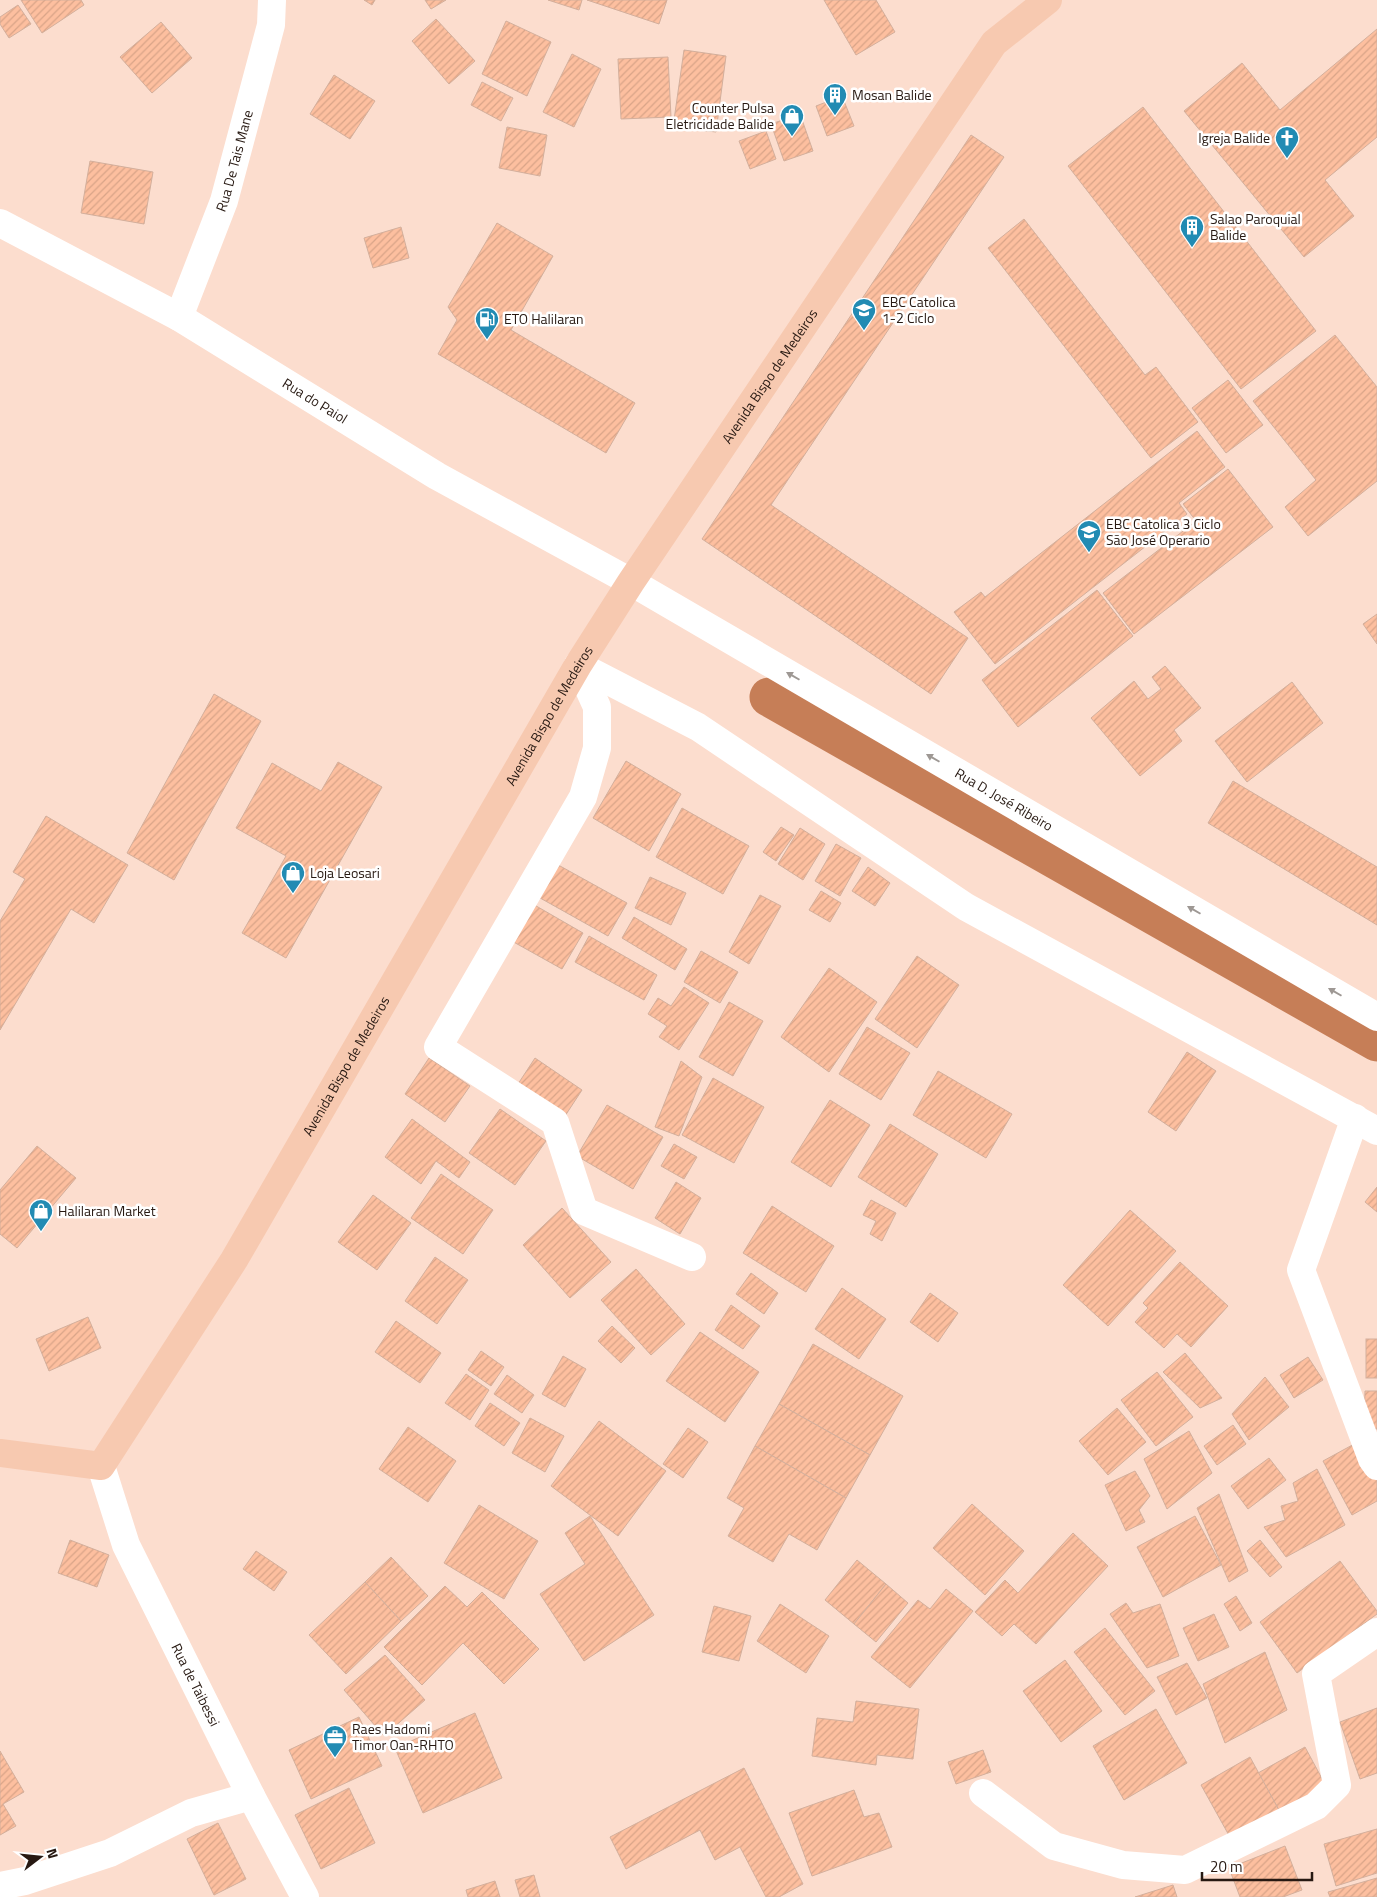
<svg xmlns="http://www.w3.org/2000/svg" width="1377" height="1897" font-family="'Titillium Web',sans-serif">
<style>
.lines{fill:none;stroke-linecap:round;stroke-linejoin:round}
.canal{stroke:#c67e57;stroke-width:39}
.building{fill:url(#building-hatch);stroke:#d3af9c}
.minor{stroke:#fff;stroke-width:28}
.major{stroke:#f7c9b0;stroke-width:28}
.oneway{fill:#9e9894}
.labels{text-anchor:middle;stroke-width:5;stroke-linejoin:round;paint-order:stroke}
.poi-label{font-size:14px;fill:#271912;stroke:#fff;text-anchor:start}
.street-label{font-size:14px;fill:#271912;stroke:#fff}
</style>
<defs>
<pattern id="building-hatch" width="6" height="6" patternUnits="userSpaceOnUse" patternTransform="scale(1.25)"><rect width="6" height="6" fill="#fdbf9f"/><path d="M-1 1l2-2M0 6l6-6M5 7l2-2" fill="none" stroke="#d9a488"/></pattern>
</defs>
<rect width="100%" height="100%" fill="#fcddce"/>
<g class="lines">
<path class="canal" d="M 769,697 L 1377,1042"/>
</g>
<g class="building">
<path d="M 21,0 L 81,0 L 84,5 L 42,33 Z"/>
<path d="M 364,0 L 375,0 L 372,5 Z"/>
<path d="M 425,0 L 446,0 L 431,9 Z"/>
<path d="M 548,0 L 582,0 L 579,10 Z"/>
<path d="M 587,0 L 667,0 L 659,24 Z"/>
<path d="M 824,0 L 876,0 L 895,32 L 856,55 Z"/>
<path d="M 18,5 L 31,24 L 9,38 L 0,24 L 0,17 Z"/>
<path d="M 436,19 L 475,61 L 449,84 L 412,41 Z"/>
<path d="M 506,21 L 551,42 L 527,96 L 482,74 Z"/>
<path d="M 161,22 L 192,58 L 152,93 L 120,57 Z"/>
<path d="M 1377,29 L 1377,137 L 1325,180 L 1354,216 L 1304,257 L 1184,111 L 1242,63 L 1280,110 Z"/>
<path d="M 684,50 L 726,56 L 716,132 L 673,127 Z"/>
<path d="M 572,54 L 601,69 L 574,127 L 543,112 Z"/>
<path d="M 668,57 L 671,117 L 621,119 L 618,59 Z"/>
<path d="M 334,75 L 375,101 L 350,139 L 310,114 Z"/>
<path d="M 482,82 L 513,98 L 501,121 L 471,105 Z"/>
<path d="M 842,96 L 854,126 L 827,136 L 816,106 Z"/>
<path d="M 1143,107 L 1316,331 L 1241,389 L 1068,166 Z"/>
<path d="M 800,114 L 813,151 L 784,161 L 771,124 Z"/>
<path d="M 507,127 L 547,135 L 540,176 L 499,168 Z"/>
<path d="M 766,131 L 776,159 L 750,169 L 739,141 Z"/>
<path d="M 971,135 L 1004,157 L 771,505 L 968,638 L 931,694 L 702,539 Z"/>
<path d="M 90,161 L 153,172 L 144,224 L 81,213 Z"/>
<path d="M 1024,219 L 1145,375 L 1156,367 L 1198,422 L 1151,458 L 988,248 Z"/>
<path d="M 497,223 L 553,256 L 511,330 L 635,403 L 606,453 L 438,354 L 457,320 L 448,307 Z"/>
<path d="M 401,227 L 409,258 L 373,268 L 364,238 Z"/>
<path d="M 1335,335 L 1377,387 L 1377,481 L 1308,536 L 1285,507 L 1316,480 L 1253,401 Z"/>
<path d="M 1228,380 L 1263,425 L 1226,453 L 1192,408 Z"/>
<path d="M 1197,431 L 1225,467 L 1179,503 L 1187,514 L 995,664 L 954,612 L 981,592 L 985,597 Z"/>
<path d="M 1228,469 L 1273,527 L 1134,634 L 1103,593 L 1196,521 L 1183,504 Z"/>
<path d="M 1097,590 L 1133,636 L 1018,727 L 982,680 Z"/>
<path d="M 1377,614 L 1377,644 L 1363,624 Z"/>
<path d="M 1165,666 L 1201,708 L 1174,730 L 1182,741 L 1140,776 L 1091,718 L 1134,681 L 1148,699 L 1161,689 L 1152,677 Z"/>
<path d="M 1292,682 L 1323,723 L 1247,782 L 1215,741 Z"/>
<path d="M 214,694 L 261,721 L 174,880 L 127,853 Z"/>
<path d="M 626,761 L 681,794 L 649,851 L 593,818 Z"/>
<path d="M 338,762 L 382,787 L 286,958 L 242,933 L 286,856 L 236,828 L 272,763 L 321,791 Z"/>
<path d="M 1233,781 L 1377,867 L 1377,925 L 1208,823 Z"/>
<path d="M 682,808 L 749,846 L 723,894 L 656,857 Z"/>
<path d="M 46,816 L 128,865 L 94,923 L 71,909 L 0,1030 L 0,921 L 25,879 L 13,872 Z"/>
<path d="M 781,827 L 794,835 L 776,861 L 763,852 Z"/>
<path d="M 800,828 L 825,844 L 803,880 L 778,864 Z"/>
<path d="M 836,844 L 861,858 L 840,896 L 815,881 Z"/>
<path d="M 551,861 L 627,903 L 608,936 L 533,894 Z"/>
<path d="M 868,867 L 890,883 L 875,906 L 852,891 Z"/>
<path d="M 650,877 L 686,893 L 671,925 L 635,908 Z"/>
<path d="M 821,891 L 841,903 L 830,922 L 809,910 Z"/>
<path d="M 760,895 L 781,906 L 749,964 L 729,952 Z"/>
<path d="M 531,903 L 583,933 L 562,969 L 510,940 Z"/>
<path d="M 634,917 L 687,949 L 675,970 L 622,938 Z"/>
<path d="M 589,936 L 657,975 L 644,1000 L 575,962 Z"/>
<path d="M 701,951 L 738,972 L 720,1003 L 684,982 Z"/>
<path d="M 917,956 L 959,985 L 917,1048 L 875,1019 Z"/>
<path d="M 829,968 L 877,1002 L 829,1072 L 781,1037 Z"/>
<path d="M 684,987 L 709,1003 L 679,1050 L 659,1037 L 667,1026 L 648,1014 L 658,998 L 671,1006 Z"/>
<path d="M 729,1002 L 763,1021 L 733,1076 L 699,1057 Z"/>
<path d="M 867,1027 L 910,1053 L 881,1100 L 839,1074 Z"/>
<path d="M 1187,1052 L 1216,1071 L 1176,1131 L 1148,1112 Z"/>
<path d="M 429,1058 L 470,1086 L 445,1122 L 405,1094 Z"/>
<path d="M 535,1058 L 582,1090 L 565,1116 L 518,1084 Z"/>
<path d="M 681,1061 L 702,1077 L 679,1136 L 655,1127 Z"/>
<path d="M 938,1071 L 1012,1114 L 986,1158 L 913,1115 Z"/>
<path d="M 713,1078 L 764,1107 L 734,1163 L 682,1135 Z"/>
<path d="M 830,1100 L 870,1125 L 831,1187 L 791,1162 Z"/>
<path d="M 607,1105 L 663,1137 L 633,1189 L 577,1156 Z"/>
<path d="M 500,1109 L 546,1141 L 515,1185 L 469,1153 Z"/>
<path d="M 412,1119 L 470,1162 L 459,1178 L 436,1161 L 421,1184 L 385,1157 Z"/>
<path d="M 890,1124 L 938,1154 L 906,1207 L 858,1177 Z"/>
<path d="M 674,1144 L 697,1157 L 684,1179 L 661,1166 Z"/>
<path d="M 37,1146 L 76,1178 L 17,1248 L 0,1234 L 0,1190 Z"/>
<path d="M 441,1174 L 493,1210 L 463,1254 L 411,1218 Z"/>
<path d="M 676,1182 L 701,1198 L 680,1234 L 655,1218 Z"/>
<path d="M 1377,1187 L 1377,1212 L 1365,1202 Z"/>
<path d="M 373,1195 L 411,1223 L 377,1270 L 338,1242 Z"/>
<path d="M 871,1200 L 896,1213 L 882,1241 L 870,1234 L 876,1221 L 863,1215 Z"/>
<path d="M 772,1206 L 834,1246 L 806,1292 L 743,1253 Z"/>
<path d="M 562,1208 L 611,1262 L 570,1298 L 523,1245 Z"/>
<path d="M 1130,1210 L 1176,1251 L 1108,1326 L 1063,1285 Z"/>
<path d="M 435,1257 L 468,1280 L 437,1324 L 405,1301 Z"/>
<path d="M 1180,1262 L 1228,1306 L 1191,1347 L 1177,1334 L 1164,1348 L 1135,1322 L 1148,1308 L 1143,1303 Z"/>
<path d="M 636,1269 L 685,1324 L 651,1355 L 601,1300 Z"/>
<path d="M 751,1273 L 778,1293 L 764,1314 L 736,1294 Z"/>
<path d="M 842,1288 L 886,1319 L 859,1359 L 815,1329 Z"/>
<path d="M 930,1293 L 958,1313 L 938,1342 L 910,1322 Z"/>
<path d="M 731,1305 L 760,1326 L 743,1349 L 715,1330 Z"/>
<path d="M 88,1317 L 101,1348 L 49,1371 L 36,1339 Z"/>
<path d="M 396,1321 L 441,1353 L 420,1383 L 375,1352 Z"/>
<path d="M 612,1326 L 635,1348 L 621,1363 L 598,1341 Z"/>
<path d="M 700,1332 L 759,1372 L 725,1422 L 666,1381 Z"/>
<rect x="1366" y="1339" width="11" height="39"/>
<path d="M 813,1344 L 903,1396 L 870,1455 L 779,1404 Z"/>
<path d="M 481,1351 L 504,1367 L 491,1386 L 468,1370 Z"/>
<path d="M 1185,1353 L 1222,1398 L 1200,1408 L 1163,1372 Z"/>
<path d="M 563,1356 L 586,1369 L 565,1407 L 542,1394 Z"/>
<path d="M 1308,1357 L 1323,1380 L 1294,1398 L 1280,1375 Z"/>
<path d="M 1157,1372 L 1193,1417 L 1156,1446 L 1121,1400 Z"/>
<path d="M 466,1374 L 489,1390 L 470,1420 L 445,1403 Z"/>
<path d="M 507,1375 L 534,1395 L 522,1413 L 494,1394 Z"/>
<path d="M 1265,1377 L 1289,1407 L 1249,1440 L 1232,1414 Z"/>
<path d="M 1365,1391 L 1377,1391 L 1377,1429 L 1364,1429 Z"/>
<path d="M 490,1403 L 520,1423 L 504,1446 L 475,1426 Z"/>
<path d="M 779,1404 L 870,1455 L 846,1498 L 755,1446 Z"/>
<path d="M 1117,1408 L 1146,1442 L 1108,1475 L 1079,1441 Z"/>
<path d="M 530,1418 L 564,1436 L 545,1472 L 512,1453 Z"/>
<path d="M 599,1421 L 666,1471 L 618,1536 L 551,1486 Z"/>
<path d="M 1233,1425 L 1246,1444 L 1217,1465 L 1204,1446 Z"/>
<path d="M 408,1427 L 456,1461 L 428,1502 L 379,1469 Z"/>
<path d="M 688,1428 L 708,1442 L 683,1478 L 663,1464 Z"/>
<path d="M 1189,1431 L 1212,1473 L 1167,1509 L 1144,1459 Z"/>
<path d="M 1356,1443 L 1377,1481 L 1377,1501 L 1352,1515 L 1323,1461 Z"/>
<path d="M 755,1446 L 846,1498 L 817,1550 L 789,1534 L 773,1562 L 728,1536 L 744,1508 L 727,1498 Z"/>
<path d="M 1269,1458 L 1286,1480 L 1248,1509 L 1231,1486 Z"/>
<path d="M 1317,1469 L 1345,1525 L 1286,1557 L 1264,1527 L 1285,1520 L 1281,1506 L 1298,1501 L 1293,1483 Z"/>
<path d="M 1135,1471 L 1150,1496 L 1139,1510 L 1145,1522 L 1126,1531 L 1105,1485 Z"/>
<path d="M 1219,1494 L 1248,1571 L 1229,1582 L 1197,1508 Z"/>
<path d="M 972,1504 L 1024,1551 L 985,1595 L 933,1548 Z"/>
<path d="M 479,1505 L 538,1541 L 504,1599 L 444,1563 Z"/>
<path d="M 590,1516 L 654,1615 L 584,1661 L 540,1594 L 585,1564 L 565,1533 Z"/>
<path d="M 1195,1516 L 1221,1565 L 1163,1597 L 1137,1547 Z"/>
<path d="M 1073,1533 L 1108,1566 L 1036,1644 L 1014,1624 L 1002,1636 L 975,1612 L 1005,1580 L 1018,1593 Z"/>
<path d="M 70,1540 L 109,1555 L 97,1587 L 58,1573 Z"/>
<path d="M 1260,1540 L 1282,1567 L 1270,1577 L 1247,1551 Z"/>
<path d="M 256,1551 L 287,1572 L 274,1591 L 243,1569 Z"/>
<path d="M 391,1557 L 428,1596 L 401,1621 L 365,1582 Z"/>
<path d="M 857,1560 L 886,1584 L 854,1624 L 825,1600 Z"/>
<path d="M 1340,1561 L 1377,1611 L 1377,1614 L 1297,1673 L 1260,1622 Z"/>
<path d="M 365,1582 L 401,1621 L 346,1674 L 309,1635 Z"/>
<path d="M 886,1584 L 908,1603 L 876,1642 L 854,1624 Z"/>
<path d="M 445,1586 L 467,1607 L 482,1592 L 539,1649 L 504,1684 L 463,1643 L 422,1685 L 384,1647 Z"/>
<path d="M 946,1589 L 973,1611 L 910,1688 L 871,1657 L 918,1600 L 930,1609 Z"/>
<path d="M 1236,1596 L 1252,1623 L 1240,1631 L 1224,1604 Z"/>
<path d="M 1126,1603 L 1133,1613 L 1160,1604 L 1179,1656 L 1147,1668 L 1110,1614 Z"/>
<path d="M 780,1604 L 829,1636 L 806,1673 L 757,1641 Z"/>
<path d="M 714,1606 L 751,1616 L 739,1661 L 702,1652 Z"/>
<path d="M 1214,1614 L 1229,1647 L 1198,1661 L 1183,1628 Z"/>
<path d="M 1105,1628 L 1155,1691 L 1125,1715 L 1074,1652 Z"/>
<path d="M 1265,1652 L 1287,1710 L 1225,1743 L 1203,1684 Z"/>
<path d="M 385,1655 L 425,1700 L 384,1736 L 344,1690 Z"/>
<path d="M 1065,1660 L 1102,1711 L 1061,1742 L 1023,1691 Z"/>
<path d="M 1187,1663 L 1207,1698 L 1176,1715 L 1157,1677 Z"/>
<path d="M 856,1701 L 919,1709 L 913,1759 L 877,1755 L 876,1765 L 812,1756 L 817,1718 L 853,1722 Z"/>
<path d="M 1377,1708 L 1377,1773 L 1360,1779 L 1340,1722 Z"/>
<path d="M 1156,1709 L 1187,1763 L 1124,1800 L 1093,1746 Z"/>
<path d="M 475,1713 L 502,1778 L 423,1813 L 395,1748 Z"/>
<path d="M 359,1717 L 382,1766 L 311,1799 L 289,1750 Z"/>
<path d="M 1305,1747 L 1326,1786 L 1280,1812 L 1258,1773 Z"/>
<path d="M 983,1750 L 991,1772 L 956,1784 L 948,1762 Z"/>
<path d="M 0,1751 L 24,1792 L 3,1804 L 16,1826 L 0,1835 Z"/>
<path d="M 1250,1757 L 1280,1812 L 1231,1839 L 1201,1785 Z"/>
<path d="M 744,1768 L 803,1884 L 779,1897 L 766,1897 L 740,1847 L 715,1860 L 700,1830 L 626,1869 L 610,1837 Z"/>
<path d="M 349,1788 L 375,1843 L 321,1869 L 295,1815 Z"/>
<path d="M 854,1790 L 864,1817 L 879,1813 L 892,1847 L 812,1876 L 789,1813 Z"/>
<path d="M 218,1823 L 246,1879 L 214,1895 L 187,1839 Z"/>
<path d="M 1377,1829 L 1377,1873 L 1336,1886 L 1324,1844 Z"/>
<path d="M 1285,1846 L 1302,1890 L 1283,1897 L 1240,1897 L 1229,1868 Z"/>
<path d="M 534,1875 L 540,1897 L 520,1897 L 515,1880 Z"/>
<path d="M 1377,1878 L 1377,1897 L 1330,1897 L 1328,1892 Z"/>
<path d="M 495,1881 L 500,1897 L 468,1897 L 466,1890 Z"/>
<path d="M 1173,1885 L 1177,1897 L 1135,1897 Z"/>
</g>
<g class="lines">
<g class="minor">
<path id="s1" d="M 0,223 L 179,317 L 437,476 L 631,582 L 1377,1017"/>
<path id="s2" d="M 179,317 L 224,201 L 271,25 L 272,0"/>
<path d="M 578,665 L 698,727 L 966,907 L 1377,1131"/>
<path d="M 578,665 L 597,707 L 597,748 L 583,797 L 438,1047 L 555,1122 L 584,1211 L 692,1257"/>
<path d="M 1355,1118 L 1301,1270 L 1372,1459 L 1377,1466"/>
<path id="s3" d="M 101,1466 L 126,1545 L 251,1796 L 305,1897"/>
<path d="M 983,1793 L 1054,1846 L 1123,1865 L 1185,1870 L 1316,1806 L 1337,1785 L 1316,1674 L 1377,1632"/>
<path d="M 0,1886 L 25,1881 L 110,1853 L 191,1813 L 251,1796"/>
</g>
<path class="major" id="s4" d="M 0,1453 L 101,1466 L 234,1260 L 578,665 L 631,582 L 994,43 L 1048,0"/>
</g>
<defs><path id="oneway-solid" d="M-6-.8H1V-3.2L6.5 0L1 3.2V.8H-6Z" transform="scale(1.25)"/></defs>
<g class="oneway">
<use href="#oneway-solid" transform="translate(793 676) rotate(-150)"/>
<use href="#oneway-solid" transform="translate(933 758) rotate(-150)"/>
<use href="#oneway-solid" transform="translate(1194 910) rotate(-150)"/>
<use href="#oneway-solid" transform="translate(1335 992) rotate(-150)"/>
</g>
<defs>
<g id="building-pin" transform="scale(1.25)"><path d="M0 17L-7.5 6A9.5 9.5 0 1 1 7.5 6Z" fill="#228bb3" stroke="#fff"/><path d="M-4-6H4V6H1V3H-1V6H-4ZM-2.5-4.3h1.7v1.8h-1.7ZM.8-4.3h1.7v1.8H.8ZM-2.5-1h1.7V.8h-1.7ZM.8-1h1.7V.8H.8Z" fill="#fff"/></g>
<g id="shop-pin" transform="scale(1.25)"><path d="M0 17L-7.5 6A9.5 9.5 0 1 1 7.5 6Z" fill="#228bb3" stroke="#fff"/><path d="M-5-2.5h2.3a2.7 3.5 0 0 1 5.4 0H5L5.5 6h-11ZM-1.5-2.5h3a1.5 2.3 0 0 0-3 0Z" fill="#fff"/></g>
<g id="church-pin" transform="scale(1.25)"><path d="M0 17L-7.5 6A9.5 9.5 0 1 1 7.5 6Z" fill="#228bb3" stroke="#fff"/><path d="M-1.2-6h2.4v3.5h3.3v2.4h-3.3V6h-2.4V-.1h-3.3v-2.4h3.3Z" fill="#fff"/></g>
<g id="school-pin" transform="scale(1.25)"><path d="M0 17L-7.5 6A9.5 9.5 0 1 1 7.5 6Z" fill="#228bb3" stroke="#fff"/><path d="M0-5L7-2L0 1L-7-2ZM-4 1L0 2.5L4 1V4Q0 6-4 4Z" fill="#fff"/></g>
<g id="fuel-pin" transform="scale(1.25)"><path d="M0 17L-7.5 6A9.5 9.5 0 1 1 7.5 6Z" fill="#228bb3" stroke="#fff"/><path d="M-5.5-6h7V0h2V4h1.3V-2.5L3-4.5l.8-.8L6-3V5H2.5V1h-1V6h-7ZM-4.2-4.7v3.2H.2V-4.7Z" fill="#fff"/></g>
<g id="office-pin" transform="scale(1.25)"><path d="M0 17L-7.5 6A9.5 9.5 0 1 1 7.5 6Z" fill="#228bb3" stroke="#fff"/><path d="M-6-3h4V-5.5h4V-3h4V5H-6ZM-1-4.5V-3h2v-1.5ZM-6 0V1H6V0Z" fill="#fff"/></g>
</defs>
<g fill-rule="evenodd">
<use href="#building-pin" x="835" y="95"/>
<use href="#shop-pin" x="792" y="116"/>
<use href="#church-pin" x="1287" y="138"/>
<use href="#building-pin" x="1192" y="227"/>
<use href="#school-pin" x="864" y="310"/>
<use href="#fuel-pin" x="487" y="319"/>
<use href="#school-pin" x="1089" y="532"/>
<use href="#shop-pin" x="293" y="873"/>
<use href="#shop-pin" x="41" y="1211"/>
<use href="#office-pin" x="335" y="1737"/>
</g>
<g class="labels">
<g class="poi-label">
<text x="852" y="100">Mosan Balide</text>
<text x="774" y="113" text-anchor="end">Counter Pulsa<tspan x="774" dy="16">Eletricidade Balide</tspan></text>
<text x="1270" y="143" text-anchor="end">Igreja Balide</text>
<text x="1210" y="224">Salao Paroquial<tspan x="1210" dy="16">Balide</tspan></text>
<text x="882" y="307">EBC Catolica<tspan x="882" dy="16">1-2 Ciclo</tspan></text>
<text x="504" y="324">ETO Halilaran</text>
<text x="1106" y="529">EBC Catolica 3 Ciclo<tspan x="1106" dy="16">São José Operario</tspan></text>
<text x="310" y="878">Loja Leosari</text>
<text x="58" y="1216">Halilaran Market</text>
<text x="352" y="1734">Raes Hadomi<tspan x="352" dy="16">Timor Oan-RHTO</tspan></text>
</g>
<g class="street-label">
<text dy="5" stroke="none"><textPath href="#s2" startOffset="166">Rua De Tais Mane</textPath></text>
<text dy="5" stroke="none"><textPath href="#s4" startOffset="1381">Avenida Bispo de Medeiros</textPath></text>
<text dy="5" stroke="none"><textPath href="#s1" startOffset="362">Rua do Paiol</textPath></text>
<text dy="5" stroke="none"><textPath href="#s4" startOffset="976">Avenida Bispo de Medeiros</textPath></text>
<text dy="5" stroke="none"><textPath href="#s1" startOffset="1158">Rua D. José Ribeiro</textPath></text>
<text dy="5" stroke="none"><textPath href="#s4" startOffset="571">Avenida Bispo de Medeiros</textPath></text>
<text dy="5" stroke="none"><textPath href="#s3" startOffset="239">Rua de Taibessi</textPath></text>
</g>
</g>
<g transform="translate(40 1857) rotate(74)" stroke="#ffffff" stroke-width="4" paint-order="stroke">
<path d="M0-4L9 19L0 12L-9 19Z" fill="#271912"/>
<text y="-8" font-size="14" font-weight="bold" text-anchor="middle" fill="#271912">N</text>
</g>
<path d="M1202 1872v8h110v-8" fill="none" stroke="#271912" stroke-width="2.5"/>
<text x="1210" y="1872" font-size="15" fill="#271912" stroke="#ffffff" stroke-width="4" paint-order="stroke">20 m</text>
</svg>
